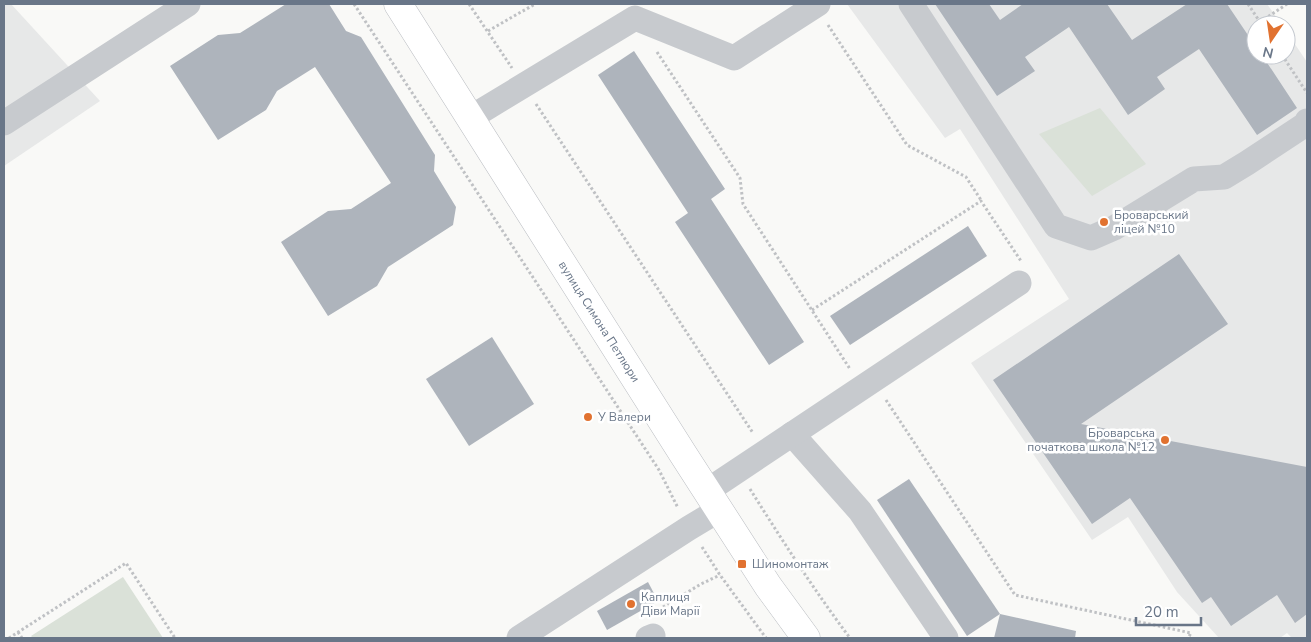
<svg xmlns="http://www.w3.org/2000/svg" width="1311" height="642" font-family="'Nunito Sans',sans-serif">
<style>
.built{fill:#e7e8e8}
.green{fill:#dae1d8}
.building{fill:#aeb4bc}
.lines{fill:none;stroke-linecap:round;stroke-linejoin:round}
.major-casing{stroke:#babdc2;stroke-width:29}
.path{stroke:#bfc1c4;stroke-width:3;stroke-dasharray:2.5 2.5;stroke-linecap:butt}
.minor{stroke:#c7cace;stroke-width:25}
.major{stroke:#fff;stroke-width:28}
.poi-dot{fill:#e17230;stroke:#fff;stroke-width:2}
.labels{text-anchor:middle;stroke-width:5;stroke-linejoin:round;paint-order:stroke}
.poi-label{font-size:12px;fill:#697688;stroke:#fff;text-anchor:start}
.street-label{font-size:12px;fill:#697688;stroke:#fff}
</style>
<rect width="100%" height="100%" fill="#f9f9f7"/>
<g class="built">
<path d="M 4,4 L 11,4 L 100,101 L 4,166 Z"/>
<path d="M 847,4 L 1267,4 L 1282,25 L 1256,25 L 1256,55 L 1286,55 L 1286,31 L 1307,62 L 1307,638 L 1292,638 L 1287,633 L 1280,638 L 1219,638 L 1177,592 L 1128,517 L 1092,540 L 971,363 L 1069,299 L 960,129 L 945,138 Z"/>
</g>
<g class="green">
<path d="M 1100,108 L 1146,164 L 1092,196 L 1039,134 Z"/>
<path d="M 123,577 L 163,638 L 33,638 L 31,636 Z"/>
</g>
<g class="building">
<path d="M 286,4 L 329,4 L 346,31 L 361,37 L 435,155 L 434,171 L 456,207 L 453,225 L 388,267 L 377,286 L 328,316 L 281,242 L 328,211 L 351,209 L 391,183 L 315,67 L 277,91 L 266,110 L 218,140 L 170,66 L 218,35 L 240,33 Z"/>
<path d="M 935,4 L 989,4 L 1000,20 L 1023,4 L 1107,4 L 1132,40 L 1187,4 L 1227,4 L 1256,47 L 1256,55 L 1262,55 L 1297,108 L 1257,135 L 1199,49 L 1157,77 L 1165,89 L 1128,115 L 1069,27 L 1025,57 L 1035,71 L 997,96 Z"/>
<path d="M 634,51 L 725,189 L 711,199 L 804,342 L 769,365 L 675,222 L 688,213 L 598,75 Z"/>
<path d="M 968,226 L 987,256 L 850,345 L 830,316 Z"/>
<path d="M 1179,254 L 1228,324 L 1081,424 L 1307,467 L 1307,614 L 1295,623 L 1277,595 L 1231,626 L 1211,597 L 1202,603 L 1130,498 L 1092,524 L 993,380 Z"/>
<path d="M 492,337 L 534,404 L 469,446 L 426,379 Z"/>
<path d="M 909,479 L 1000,614 L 967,636 L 877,500 Z"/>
<path d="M 648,582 L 658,601 L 607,630 L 597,611 Z"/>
<path d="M 1000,614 L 1076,631 L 1075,638 L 994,638 Z"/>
</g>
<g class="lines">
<g class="major-casing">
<g id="major">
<path id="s1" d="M 398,4 L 683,454 L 768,586 L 806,638"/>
</g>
</g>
<g class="path">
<path d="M 354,4 L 659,470 L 678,508"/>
<path d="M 469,4 L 512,68"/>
<path d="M 1248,4 L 1262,25"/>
<path d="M 1260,22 L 1287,4"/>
<path d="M 828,25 L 907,145 L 966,177 L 981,200"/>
<path d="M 488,31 L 535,4"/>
<path d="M 657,52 L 740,178 L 743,204 L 850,369"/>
<path d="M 1282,55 L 1307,93"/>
<path d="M 536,104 L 753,433"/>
<path d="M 812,310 L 981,201 L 1021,261"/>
<path d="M 886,400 L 1015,595 L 1191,633 L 1188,638"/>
<path d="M 750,489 C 782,540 814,590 850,638"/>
<path d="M 702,547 L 720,575 L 766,638"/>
<path d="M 663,607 L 701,584 L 720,575"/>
<path d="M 18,632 L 22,638"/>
<path d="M 9,638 L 126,563 L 175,638"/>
</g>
<g class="minor">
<path d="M 911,4 L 1056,226 L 1091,238 L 1114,228 L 1194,179 L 1224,177 L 1247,163 L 1306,124 L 1307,121"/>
<path d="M 470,118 L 635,18 L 734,58 L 818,4"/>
<path d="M 4,123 L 188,4"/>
<path d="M 792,434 L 860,511 L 946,638"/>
<path d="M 707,491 L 1019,283"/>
<path d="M 519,638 L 689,528 L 719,510"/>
<path d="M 648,638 L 653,636"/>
</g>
<use href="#major" class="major"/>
</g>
<g class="poi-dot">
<circle cx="1104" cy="222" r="5"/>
<circle cx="588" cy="417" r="5"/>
<circle cx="1165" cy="440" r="5"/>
<rect x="737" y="559" width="10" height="10" rx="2.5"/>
<circle cx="631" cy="604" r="5"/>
</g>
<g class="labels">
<g class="poi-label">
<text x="1114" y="219">Броварський<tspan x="1114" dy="14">ліцей №10</tspan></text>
<text x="598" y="421">У Валери</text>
<text x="1155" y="437" text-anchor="end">Броварська<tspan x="1155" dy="14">початкова школа №12</tspan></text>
<text x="752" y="568">Шиномонтаж</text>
<text x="641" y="601">Каплиця<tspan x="641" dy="14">Діви Марії</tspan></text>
</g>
<g class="street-label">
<text dy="4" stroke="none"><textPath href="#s1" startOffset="376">вулиця Симона Петлюри</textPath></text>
</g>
</g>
<rect width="1311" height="642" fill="none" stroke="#697688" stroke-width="10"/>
<g transform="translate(1271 40) rotate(193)"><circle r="24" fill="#ffffff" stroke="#c3c8cf"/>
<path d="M0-4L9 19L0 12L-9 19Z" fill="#e17230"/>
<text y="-8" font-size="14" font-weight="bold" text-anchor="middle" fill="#697688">N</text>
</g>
<path d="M1136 617v8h65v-8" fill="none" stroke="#697688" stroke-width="2.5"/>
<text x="1144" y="617" font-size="15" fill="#697688" stroke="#ffffff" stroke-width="4" paint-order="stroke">20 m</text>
</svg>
